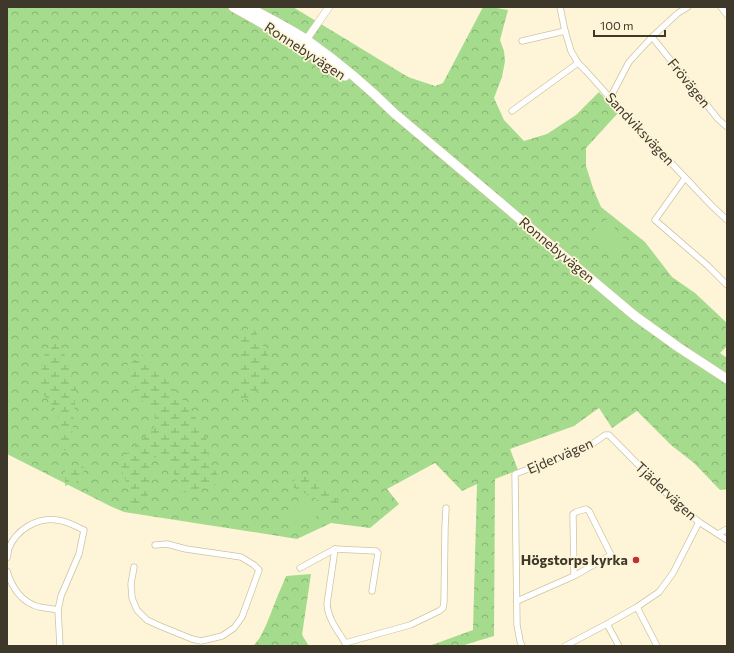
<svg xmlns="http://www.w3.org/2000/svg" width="734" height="653" font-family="Commissioner,sans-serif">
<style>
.forest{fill:url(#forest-crowns)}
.wetland{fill:url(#wetland-marsh)}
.pitch{fill:#a5db8c}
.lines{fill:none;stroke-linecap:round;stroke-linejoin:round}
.minor-casing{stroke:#cfc4a1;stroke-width:7}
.tertiary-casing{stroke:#cfc4a1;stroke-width:8}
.primary-casing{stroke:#cfc4a1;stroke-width:10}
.minor{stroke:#fff;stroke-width:5.5}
.tertiary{stroke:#fff;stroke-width:7}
.primary{stroke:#fff;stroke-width:9}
.poi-dot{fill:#bf3032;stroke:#fef5d8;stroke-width:1.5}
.labels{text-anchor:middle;stroke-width:3.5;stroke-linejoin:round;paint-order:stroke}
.street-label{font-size:14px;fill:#3d382a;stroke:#fef5d8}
.poi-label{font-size:14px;font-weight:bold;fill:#3d382a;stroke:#fef5d8;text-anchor:end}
</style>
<defs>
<pattern id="forest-crowns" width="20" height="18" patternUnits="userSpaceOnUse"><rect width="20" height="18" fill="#a5db8c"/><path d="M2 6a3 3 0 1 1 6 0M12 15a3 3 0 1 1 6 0" fill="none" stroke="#88b373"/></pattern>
<pattern id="wetland-marsh" width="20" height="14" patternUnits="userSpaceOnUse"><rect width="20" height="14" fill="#a5db8c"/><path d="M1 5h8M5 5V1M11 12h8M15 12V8" fill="none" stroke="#88b373"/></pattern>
</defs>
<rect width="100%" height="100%" fill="#fef5d8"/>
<g class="forest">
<path d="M 7,7 L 293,7 L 408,77 L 435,86 L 443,83 L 483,7 L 491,7 L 508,10 L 500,40 L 504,51 L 505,61 L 502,77 L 494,98 L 504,120 L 524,141 L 547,134 L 576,115 L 599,92 L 618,113 L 586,148 L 586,166 L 593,188 L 601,207 L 645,242 L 672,277 L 695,293 L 727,323 L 727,346 L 720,353 L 727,358 L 727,489 L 720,490 L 694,463 L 671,445 L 637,411 L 612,428 L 599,408 L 574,426 L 510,449 L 518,470 L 495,479 L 494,636 L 461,646 L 429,646 L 473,630 L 477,484 L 462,491 L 435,463 L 387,489 L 399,504 L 370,528 L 331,523 L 297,539 L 260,533 L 124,512 L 110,506 L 7,454 Z"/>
<path d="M 311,574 L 302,635 L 309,646 L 253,646 C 263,638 271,612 276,600 C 279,592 283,584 286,576 Z"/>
</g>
<g class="wetland">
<path d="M 253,327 L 271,360 L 268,382 L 244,400 L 231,399 L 239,379 L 241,360 L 241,332 Z"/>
<path d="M 54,341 L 63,350 L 76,389 L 71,450 L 60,451 L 61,428 L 56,410 L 38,388 L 44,356 Z"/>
<path d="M 143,355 L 161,371 L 195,417 L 213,451 L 206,457 L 219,477 L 218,484 L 183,493 L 172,470 L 160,456 L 151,459 L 147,505 L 131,508 L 130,491 L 121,469 L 123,458 L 154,427 L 155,415 L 139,397 L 127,365 Z"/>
<path d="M 75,464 L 86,468 L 77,481 L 65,486 L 65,470 Z"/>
<path d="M 306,473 L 331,490 L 346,514 C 327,503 307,496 288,484 Z"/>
</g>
<g class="pitch">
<path d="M 607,219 L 629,245 L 614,258 L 591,232 Z"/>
<path d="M 309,502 L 317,518 L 291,531 L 283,515 Z"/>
</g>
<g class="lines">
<g class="minor-casing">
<g id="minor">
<path d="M 560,7 L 565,31 L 571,51 L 578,63 L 586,71 L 622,111 L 711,205 L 727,220"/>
<path d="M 721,7 L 727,15"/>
<path d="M 652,37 L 718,119 L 727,127"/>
<path d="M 522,41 L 565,31"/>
<path d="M 610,98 L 629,62 L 652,37 L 678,13 L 688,7"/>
<path d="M 512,111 L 578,63"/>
<path d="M 685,178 L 655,220 L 708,266 L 727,285"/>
<path d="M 718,534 L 727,529"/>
<path d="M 7,558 C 8,555 8,551 9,548 C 16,530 37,517 57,520 C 67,521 75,526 84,530 L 79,554 L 61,596 L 58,610 L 60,646"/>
<path d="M 134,567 L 131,584 L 132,598 L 137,610 L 147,620 L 160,626 L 192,639 L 201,641 L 210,639 L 222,636 L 234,628 L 242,617 L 259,570 L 254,565 L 241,557 L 186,549 L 167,544 L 155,545"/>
<path d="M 300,568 L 335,549"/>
<path d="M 7,571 C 12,588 21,602 39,607 C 46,608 52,609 58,610"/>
<path d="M 517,601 L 574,576 L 611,555 L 589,511 L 586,509 L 576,512 L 573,514 L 574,576"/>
<path d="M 637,607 L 657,646"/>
<path d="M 607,624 L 619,646"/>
<path d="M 345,643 L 410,625 L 439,611 L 443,608 L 444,602 L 445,528 L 446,508"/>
<path d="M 347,646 C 339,632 328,620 327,604 L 335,549 L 376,551 L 378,553 L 372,591"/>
<path d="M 522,646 L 520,641 L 517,625 L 515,474 L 588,447 L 605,435 L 609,435 L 678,505 L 699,522 L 727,540"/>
<path d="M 565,646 L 607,624 L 637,607 L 659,592 L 673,573 L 699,522"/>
</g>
</g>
<g class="tertiary-casing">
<path id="tertiary" d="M 304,43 L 329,7"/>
</g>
<g class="primary-casing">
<g id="primary">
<path d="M 233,7 C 271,28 309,50 345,76"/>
<path d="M 249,7 C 268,18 289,28 307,40 C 338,62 367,86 394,113 L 635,316 L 678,347 L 727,379"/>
</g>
</g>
<use href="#minor" class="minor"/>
<use href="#tertiary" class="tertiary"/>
<use href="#primary" class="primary"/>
</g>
<circle class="poi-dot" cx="636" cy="560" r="4"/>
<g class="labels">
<g class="street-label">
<text transform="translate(305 51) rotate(33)" y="5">Ronnebyvägen</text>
<text transform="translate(689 83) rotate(51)" y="5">Frövägen</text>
<text transform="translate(640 129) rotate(47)" y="5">Sandviksvägen</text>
<text transform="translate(557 250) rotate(40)" y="5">Ronnebyvägen</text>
<text transform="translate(560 456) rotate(-23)" y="5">Ejdervägen</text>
<text transform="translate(666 491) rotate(43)" y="5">Tjädervägen</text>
</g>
<g class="poi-label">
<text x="628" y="565">Högstorps kyrka</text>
</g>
</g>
<rect width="734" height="653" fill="none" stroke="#3d382a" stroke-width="16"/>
<path d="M594 30v6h71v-6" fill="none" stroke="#3d382a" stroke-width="2"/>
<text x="600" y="30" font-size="12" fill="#3d382a" stroke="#fef5d8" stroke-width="3" paint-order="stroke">100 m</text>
</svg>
